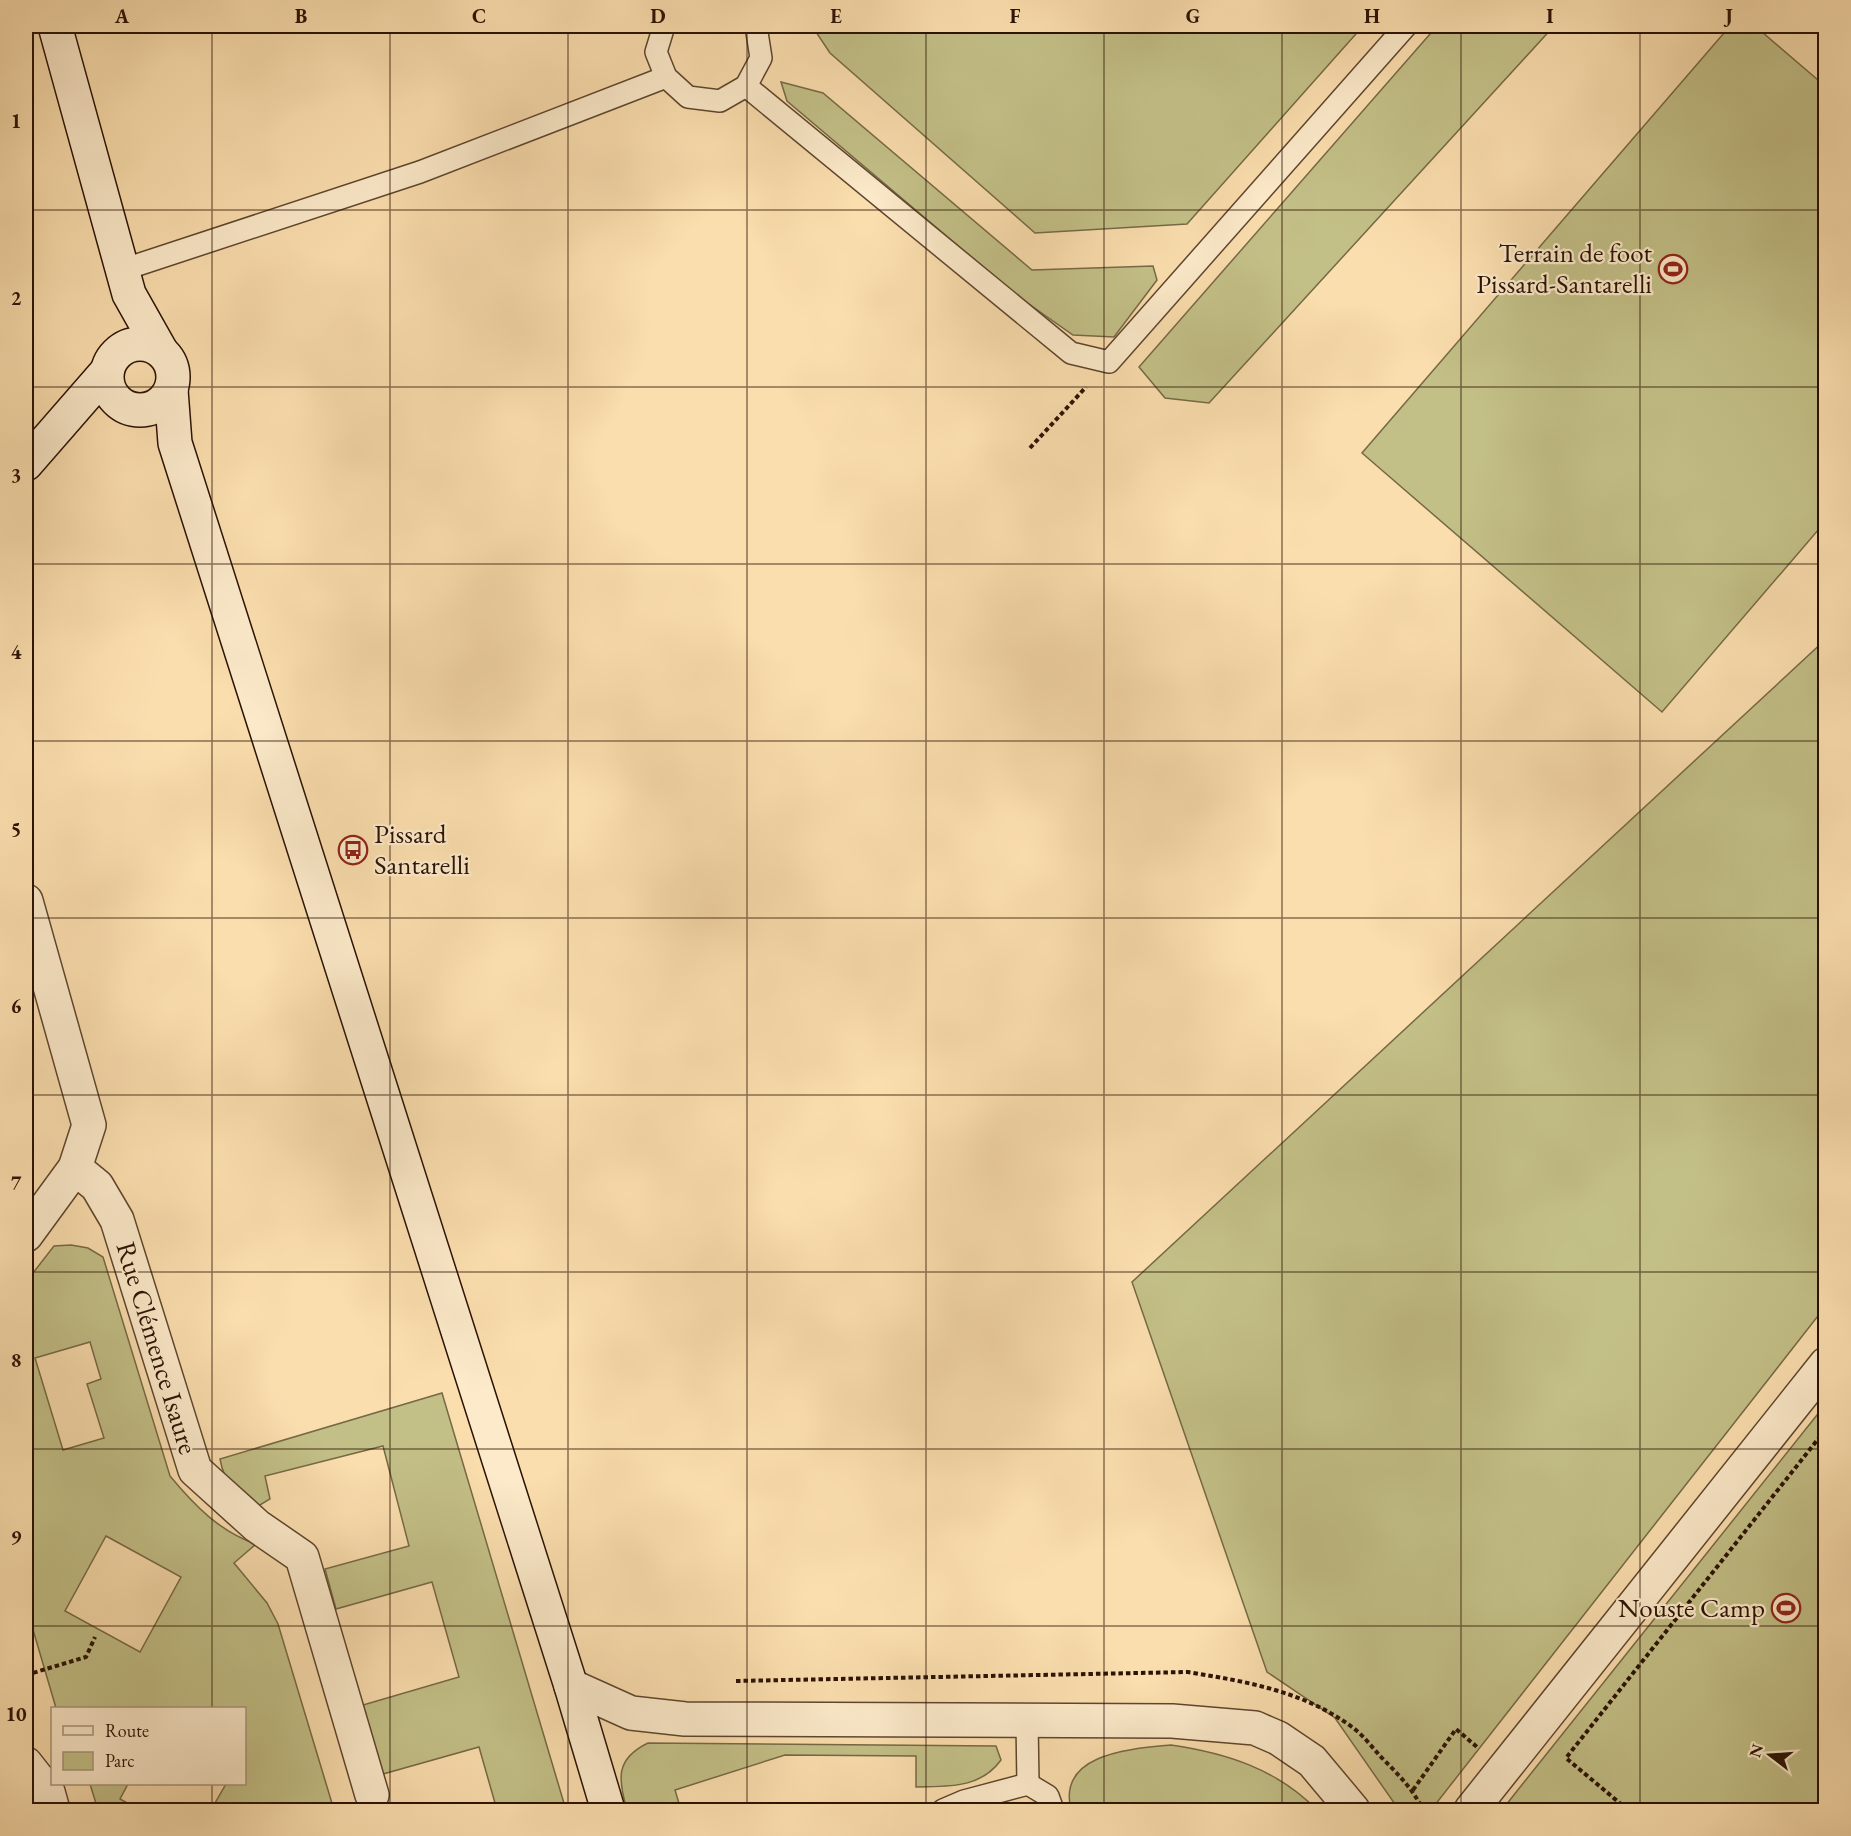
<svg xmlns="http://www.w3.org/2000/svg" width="1851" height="1836" font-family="'EB Garamond',serif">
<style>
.green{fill:#c3c087;stroke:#766946;stroke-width:1.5;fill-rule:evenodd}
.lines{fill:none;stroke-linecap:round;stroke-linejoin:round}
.service-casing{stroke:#5e452e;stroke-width:24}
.minor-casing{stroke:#5e452e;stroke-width:36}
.tertiary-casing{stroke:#5e452e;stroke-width:36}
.secondary-casing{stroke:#2a1204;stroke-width:36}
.path{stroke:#2a1204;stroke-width:4;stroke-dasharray:4.5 3;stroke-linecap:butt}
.service{stroke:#fceaca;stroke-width:21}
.minor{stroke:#fceaca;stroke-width:33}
.tertiary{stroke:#fceaca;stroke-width:33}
.secondary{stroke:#fceaca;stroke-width:33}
.grid{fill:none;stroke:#2a1204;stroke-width:1.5;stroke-opacity:0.55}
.labels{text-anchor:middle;stroke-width:4.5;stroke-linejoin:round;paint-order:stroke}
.poi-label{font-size:27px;fill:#2a1204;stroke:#fceaca;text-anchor:end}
.street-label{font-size:27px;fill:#2a1204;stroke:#fceaca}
.neatline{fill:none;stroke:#2a1204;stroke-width:2}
.grid-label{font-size:20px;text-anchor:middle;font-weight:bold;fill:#2a1204}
</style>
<rect width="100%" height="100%" fill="#fbdeae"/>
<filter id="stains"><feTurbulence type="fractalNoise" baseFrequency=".00333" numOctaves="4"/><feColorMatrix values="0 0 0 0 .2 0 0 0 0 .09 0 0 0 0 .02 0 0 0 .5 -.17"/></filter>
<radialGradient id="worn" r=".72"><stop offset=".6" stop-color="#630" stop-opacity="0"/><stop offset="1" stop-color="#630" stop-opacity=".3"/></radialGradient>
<g class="green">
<path d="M 812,26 L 1363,26 L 1187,224 L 1035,233 L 830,53 Z"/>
<path d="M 1437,26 L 1554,26 L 1209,403 L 1165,398 L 1139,367 Z"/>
<path d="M 1730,26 L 1755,26 L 1825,86 L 1825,522 L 1662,712 L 1362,453 Z"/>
<path d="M 781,82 L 823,93 L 1032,270 L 1153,266 L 1157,280 L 1114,337 L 1073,335 L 1016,295 L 787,101 Z"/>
<path d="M 1825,640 L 1825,1307 L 1431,1810 L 1399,1810 L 1335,1718 L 1267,1672 L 1132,1282 Z"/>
<path d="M 71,1245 L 88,1248 L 103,1257 L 170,1476 C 194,1505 220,1532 256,1544 L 234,1563 L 267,1603 L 278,1624 L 334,1810 L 211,1810 L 226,1784 L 244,1784 L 244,1708 L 56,1708 L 26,1606 L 26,1282 L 54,1246 ZM 90,1342 L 101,1379 L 87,1384 L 104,1438 L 63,1450 L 35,1358 ZM 106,1536 L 181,1577 L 140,1652 L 65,1611 Z"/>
<path d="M 442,1393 L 566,1810 L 497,1810 L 479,1747 L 383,1774 L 363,1705 L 459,1677 L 432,1582 L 336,1609 L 325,1569 L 409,1546 L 383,1446 L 265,1476 L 270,1499 L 260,1505 C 237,1500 224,1482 220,1459 Z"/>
<path d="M 1825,1405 L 1825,1810 L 1502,1810 L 1521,1786 Z"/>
<path d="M 648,1743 L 996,1746 L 1001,1760 C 980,1789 948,1786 916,1787 L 916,1756 L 785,1755 L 675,1790 L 681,1810 L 627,1810 C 618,1779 615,1759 648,1743 Z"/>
<path d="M 1171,1745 C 1226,1753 1277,1769 1317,1810 L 1071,1810 C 1057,1753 1131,1749 1171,1745 Z"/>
<path d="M 90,1784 L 128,1784 L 120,1799 L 140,1810 L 98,1810 Z"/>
</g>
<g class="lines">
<g class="service-casing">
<g id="service">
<path d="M 664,26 L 656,52 L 666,77 L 688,97 L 720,101 L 746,86 L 761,58 L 756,26"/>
<path d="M 746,86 L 1071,353 L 1109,362 L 1406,26"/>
<path d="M 122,270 L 420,172 L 666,77"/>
<path d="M 1027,1721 L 1028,1784"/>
<path d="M 943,1810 L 964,1801 L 1028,1784 L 1048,1796 L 1053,1810"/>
</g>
</g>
<g class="minor-casing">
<g id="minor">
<path d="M 26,901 L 89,1125 L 75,1168 L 97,1186 L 117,1220 L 195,1470 L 257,1526 L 302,1557 L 372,1795"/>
<path d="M 26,1235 L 75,1168"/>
<path d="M 26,1764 L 48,1792 L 53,1810"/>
<path d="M 1471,1810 L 1826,1364"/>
</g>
</g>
<g class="tertiary-casing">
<path id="tertiary" d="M 571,1686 L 631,1713 L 685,1719 L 1172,1721 L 1255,1728 L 1278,1738 L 1312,1761 L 1353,1810"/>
</g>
<g class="secondary-casing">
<g id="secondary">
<path d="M 55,26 L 129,294 L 160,349"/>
<circle cx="140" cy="377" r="33"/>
<path d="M 171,390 L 175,443 L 571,1686 L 608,1810"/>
<path d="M 26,464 L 107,371"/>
</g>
</g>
<g class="path">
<path d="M 1030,448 L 1086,387"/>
<path d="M 26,1675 L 86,1657 L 95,1637"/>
<path d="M 736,1681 L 1188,1672 C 1248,1682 1303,1691 1352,1727 C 1363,1735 1372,1747 1381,1757 C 1398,1774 1413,1789 1423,1810"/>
<path d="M 1413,1790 L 1456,1729 L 1477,1747"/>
<path d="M 1628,1810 L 1566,1758 L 1826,1429"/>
</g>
<use href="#service" class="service"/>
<use href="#minor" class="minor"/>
<use href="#tertiary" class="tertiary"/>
<use href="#secondary" class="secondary"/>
</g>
<path class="grid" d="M 212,26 L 212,1708M 390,26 L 390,1810M 568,26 L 568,1810M 747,26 L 747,1810M 926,26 L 926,1810M 1104,26 L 1104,1810M 1282,26 L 1282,1810M 1461,26 L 1461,1810M 1640,26 L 1640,1810M 26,210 L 1826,210M 26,387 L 1826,387M 26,564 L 1826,564M 26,741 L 1826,741M 26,918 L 1826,918M 26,1095 L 1826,1095M 26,1272 L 1826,1272M 26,1449 L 1826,1449M 26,1626 L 1826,1626M 212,1784 L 212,1810"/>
<defs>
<g id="stadium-ring" transform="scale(1.5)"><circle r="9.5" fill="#fceaca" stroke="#8f2418" stroke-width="1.5"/><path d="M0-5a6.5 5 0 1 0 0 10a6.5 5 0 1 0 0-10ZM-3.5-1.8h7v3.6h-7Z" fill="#8f2418"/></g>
<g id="bus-ring" transform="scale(1.5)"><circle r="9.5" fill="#fceaca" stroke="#8f2418" stroke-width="1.5"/><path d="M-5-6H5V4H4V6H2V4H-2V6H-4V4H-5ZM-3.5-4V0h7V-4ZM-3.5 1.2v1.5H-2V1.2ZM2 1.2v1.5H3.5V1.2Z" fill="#8f2418"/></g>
</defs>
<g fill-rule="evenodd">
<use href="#stadium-ring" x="1673" y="269"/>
<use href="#bus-ring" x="353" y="850"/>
<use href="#stadium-ring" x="1786" y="1608"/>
</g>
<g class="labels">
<g class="poi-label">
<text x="1652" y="262">Terrain de foot<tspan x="1652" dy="31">Pissard-Santarelli</tspan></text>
<text x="374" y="843" text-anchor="start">Pissard<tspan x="374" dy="31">Santarelli</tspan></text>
<text x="1765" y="1617">Nouste Camp</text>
</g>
<g class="street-label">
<text transform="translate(157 1348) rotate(73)" y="9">Rue Clémence Isaure</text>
</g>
</g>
<rect width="1851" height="1836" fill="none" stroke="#fbdeae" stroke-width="66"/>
<rect x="51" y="1707" width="195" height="78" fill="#fceaca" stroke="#a8947b" stroke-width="1.5"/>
<rect x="63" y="1726" width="30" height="9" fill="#fceaca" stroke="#a8947b" stroke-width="1.5"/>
<text x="105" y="1737" font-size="18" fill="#2a1204">Route</text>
<rect x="63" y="1752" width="30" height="18" fill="#c3c087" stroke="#a8947b" stroke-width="1.5"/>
<text x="105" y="1767" font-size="18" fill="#2a1204">Parc</text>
<g transform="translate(1770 1755) rotate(287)" stroke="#fceaca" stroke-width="4.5" paint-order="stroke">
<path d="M0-4.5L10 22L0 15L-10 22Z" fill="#2a1204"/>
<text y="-9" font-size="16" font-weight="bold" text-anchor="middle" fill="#2a1204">N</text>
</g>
<rect x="33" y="33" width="1785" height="1770" class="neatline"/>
<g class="grid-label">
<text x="122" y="23">A</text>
<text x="301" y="23">B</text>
<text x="479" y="23">C</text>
<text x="658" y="23">D</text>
<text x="836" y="23">E</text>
<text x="1015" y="23">F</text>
<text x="1193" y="23">G</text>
<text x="1372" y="23">H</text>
<text x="1550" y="23">I</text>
<text x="1729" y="23">J</text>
<text x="16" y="128">1</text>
<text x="16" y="305">2</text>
<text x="16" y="482">3</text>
<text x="16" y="659">4</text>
<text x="16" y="836">5</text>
<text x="16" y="1013">6</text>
<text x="16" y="1190">7</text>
<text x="16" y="1367">8</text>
<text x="16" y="1544">9</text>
<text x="16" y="1721">10</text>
</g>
<rect width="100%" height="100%" filter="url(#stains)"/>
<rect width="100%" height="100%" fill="url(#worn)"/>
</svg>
